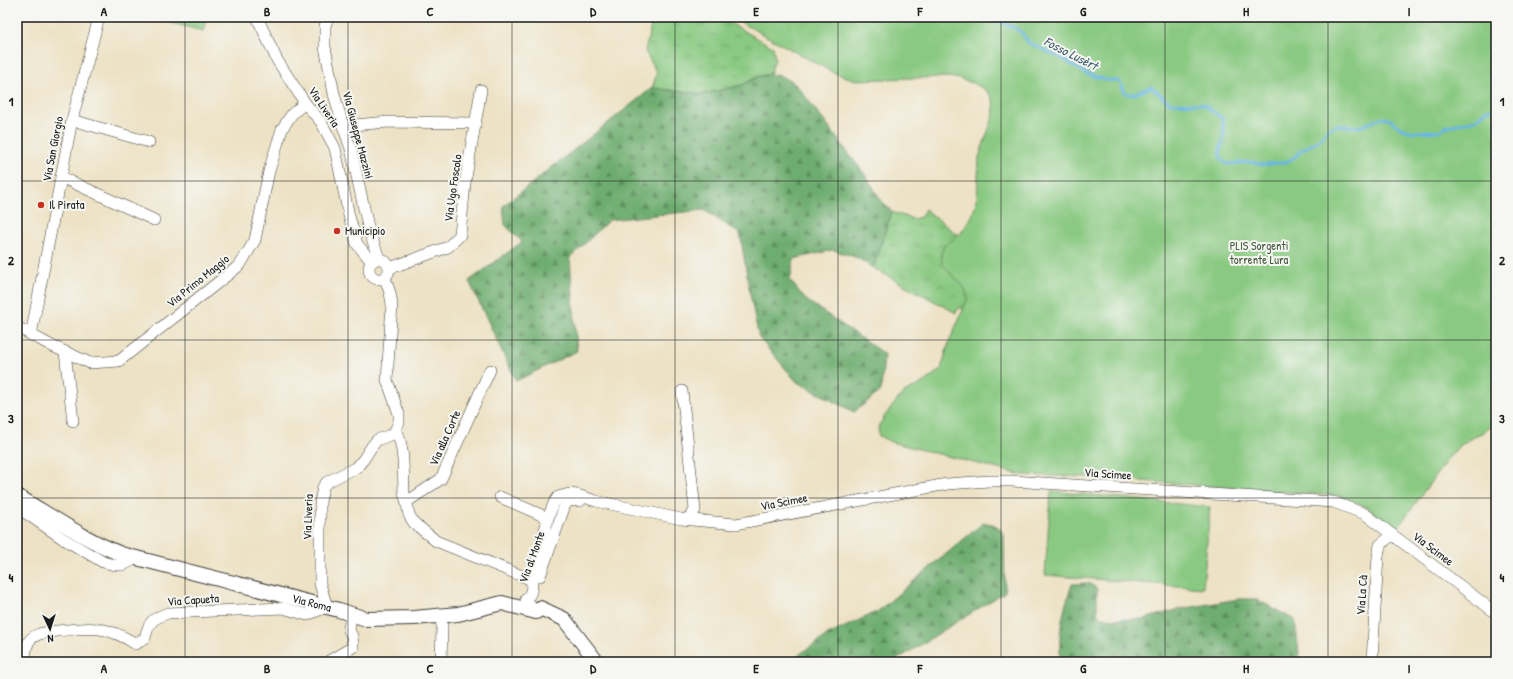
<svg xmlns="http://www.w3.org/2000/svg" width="1513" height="679" font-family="'Patrick Hand',sans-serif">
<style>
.grass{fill:url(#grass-tufts);stroke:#52724e}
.forest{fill:url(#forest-firs);stroke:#456446}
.green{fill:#89c981;stroke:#52724e}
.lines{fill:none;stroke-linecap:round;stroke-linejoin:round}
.stream{stroke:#68b6e2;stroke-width:3}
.minor-casing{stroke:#3b3a35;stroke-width:12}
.tertiary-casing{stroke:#3b3a35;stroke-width:16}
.minor{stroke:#fff;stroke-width:11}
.tertiary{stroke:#fff;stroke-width:14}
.grid{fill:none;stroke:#1c1c1c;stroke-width:1;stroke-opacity:0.55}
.poi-dot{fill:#c8321e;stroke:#f6f6f2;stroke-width:1.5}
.labels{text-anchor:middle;stroke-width:4;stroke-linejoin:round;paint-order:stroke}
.street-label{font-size:12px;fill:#1c1c1c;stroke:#f6f6f2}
.poi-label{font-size:12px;fill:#1c1c1c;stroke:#f6f6f2;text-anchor:start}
.park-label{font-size:12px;fill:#42593f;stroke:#f6f6f2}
.water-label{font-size:13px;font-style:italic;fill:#3a5a6b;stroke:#f6f6f2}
.neatline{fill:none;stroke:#1c1c1c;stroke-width:1.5}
.grid-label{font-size:13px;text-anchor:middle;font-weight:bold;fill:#1c1c1c}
</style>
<defs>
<pattern id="grass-tufts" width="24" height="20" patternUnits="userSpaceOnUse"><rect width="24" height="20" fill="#89c981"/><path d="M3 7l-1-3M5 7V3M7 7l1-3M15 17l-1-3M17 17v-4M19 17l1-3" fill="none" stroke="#76ac6f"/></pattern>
<pattern id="forest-firs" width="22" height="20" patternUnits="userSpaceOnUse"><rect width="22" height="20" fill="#6ead6f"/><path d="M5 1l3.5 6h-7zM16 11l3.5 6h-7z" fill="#5a8c5a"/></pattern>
</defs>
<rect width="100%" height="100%" fill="#f6f6f2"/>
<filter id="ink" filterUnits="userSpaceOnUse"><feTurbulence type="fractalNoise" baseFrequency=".025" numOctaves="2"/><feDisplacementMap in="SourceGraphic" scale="8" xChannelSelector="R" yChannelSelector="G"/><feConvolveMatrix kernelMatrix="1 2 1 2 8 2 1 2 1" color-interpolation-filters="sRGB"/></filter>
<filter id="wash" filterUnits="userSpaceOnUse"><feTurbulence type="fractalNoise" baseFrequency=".012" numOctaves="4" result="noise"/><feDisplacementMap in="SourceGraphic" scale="16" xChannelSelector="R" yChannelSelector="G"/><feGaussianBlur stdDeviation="0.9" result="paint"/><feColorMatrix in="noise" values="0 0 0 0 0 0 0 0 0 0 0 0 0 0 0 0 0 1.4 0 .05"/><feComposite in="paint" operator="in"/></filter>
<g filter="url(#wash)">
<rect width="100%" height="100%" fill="#ede2c5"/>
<g class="grass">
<path d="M 653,17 L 721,18 L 773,47 L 775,59 L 770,74 L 757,77 L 743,85 L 703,94 L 652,88 L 657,73 L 645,51 Z"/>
<path d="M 925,209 L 1009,275 L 1018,337 L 959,307 L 956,313 L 873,268 L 892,212 L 913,219 L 921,217 Z"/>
</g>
<g class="forest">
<path d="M 770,74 C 783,76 790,79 799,88 L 865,175 L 882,201 L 892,212 L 873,268 L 858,258 L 833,250 L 794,259 L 790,280 L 805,299 L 884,354 L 881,391 L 854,412 L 797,382 L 759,338 L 751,299 L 740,234 L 704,210 L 609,220 L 570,258 L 577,351 L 516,381 L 469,281 L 522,242 L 505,225 L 503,206 L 652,88 L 703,94 L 742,85 L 757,77 Z"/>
<path d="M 983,523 C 994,523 999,526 1004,535 L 1005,592 L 893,662 L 769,662 L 794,658 L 828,635 L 878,611 Z"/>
<path d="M 1086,583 L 1091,584 L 1097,589 L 1097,612 L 1099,616 L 1112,619 L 1144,619 L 1180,609 L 1238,599 L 1256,599 L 1295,620 L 1300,662 L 1061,662 C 1057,633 1063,612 1072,584 Z"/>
</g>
<g class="green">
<path d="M 147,17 L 207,17 L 203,31 Z"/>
<path d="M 731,17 L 1496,17 L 1496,419 L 1493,426 L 1459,446 L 1449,457 L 1396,530 L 1368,508 L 1341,496 L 1087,477 L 1022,475 L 891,442 L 879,436 L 878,428 L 884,417 L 902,394 L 923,383 L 941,369 L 949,342 L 968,298 L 964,287 L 942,264 L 941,253 L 944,246 L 961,233 L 972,216 L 977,199 L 979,157 L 994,114 L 993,99 L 986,90 L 975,84 L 961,79 L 948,77 L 856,80 L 834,73 Z"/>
<path d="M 1051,491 L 1210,507 L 1203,588 L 1045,575 Z"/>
</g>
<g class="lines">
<path class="stream" d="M 989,17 L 1013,27 L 1021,32 L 1029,43 L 1061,58 L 1087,74 L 1106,80 L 1119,81 L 1126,94 L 1134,94 L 1151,87 L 1170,103 L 1203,104 L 1222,118 C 1222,124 1224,129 1224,135 C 1223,148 1214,152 1226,164 L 1252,162 L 1262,165 L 1286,162 L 1295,157 L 1300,151 L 1319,140 L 1327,130 L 1336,125 L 1360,127 L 1381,118 L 1389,119 L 1402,129 L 1414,132 L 1438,131 L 1448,126 L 1476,120 L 1487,110 L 1496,109"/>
</g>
</g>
<g filter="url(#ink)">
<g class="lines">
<g class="minor-casing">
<g id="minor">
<path d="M 257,17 L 277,60 L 305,103 L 321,122 L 335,148 L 349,216 L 357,244 L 372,262"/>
<path d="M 328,17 L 325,26 L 325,47 L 334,94 L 343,126 L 351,149 L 369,231 L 379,258"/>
<path d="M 72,120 L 149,142"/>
<path d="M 343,126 L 388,122 L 475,123"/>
<path d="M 61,177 L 154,220"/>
<circle cx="379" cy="269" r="10"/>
<path d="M 390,268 L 448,247 L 460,235 L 465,183 L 481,90"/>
<path d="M 17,327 L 52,346 L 90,363 L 119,361 L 240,265 L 255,240 L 269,171 L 282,129 L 292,114 L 305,103"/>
<path d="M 31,335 L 72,120 L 99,17"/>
<path d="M 65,352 L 73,421"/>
<path d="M 682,391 L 695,510 L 692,515 L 686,519"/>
<path d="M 396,429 C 405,449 403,472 404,494 L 406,499 L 411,499 L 441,479 L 490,370"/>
<path d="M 500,497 L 548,518"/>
<path d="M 406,499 L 409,515 L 414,523 L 436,541 L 532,580"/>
<path d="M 17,507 L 62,538 L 103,562 L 115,565 L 123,565 L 137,558"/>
<path d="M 540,576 L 565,505 L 569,500 L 580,501"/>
<path d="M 536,612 L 526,599 C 532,594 532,588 532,580 L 548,518 L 554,503 L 558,497 L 569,494 L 577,495 L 596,501 L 681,519 L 736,524 L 947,484 L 989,481 L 1012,481 L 1333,502 L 1365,514 L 1496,613"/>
<path d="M 24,662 C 25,656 26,647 29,641 C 36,632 47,633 57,631 C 90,627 106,625 136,644 L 145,638 C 149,621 152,619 168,613 L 283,608 L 307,615 L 327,607 L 320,584 L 320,502 L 323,487 L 327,482 L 357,467 L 363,460 L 372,446 L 377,440 L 393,434 L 396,429 L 399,422 L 399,414 L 387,380 L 392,304 L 390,293 L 385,278"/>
<path d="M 327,662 L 353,647 L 352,636 L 349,630 L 351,614"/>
<path d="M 441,662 L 442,627 L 441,616"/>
<path d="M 1372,662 L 1378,556 L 1380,545 L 1392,535"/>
</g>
</g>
<g class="tertiary-casing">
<g id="tertiary">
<path id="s1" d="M 17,496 C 51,516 84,539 121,554 L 339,610 L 366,619 L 414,618 L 458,614 L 502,603 L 536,612 L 540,608 L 564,619 L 597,662"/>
</g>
</g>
<use href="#minor" class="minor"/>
<use href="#tertiary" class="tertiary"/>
</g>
</g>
<path class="grid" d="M 185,17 L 185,662M 348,17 L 348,662M 512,17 L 512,662M 675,17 L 675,662M 838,17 L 838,662M 1001,17 L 1001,662M 1165,17 L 1165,662M 1328,17 L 1328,662M 17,181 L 1496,181M 17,340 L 1496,340M 17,498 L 1496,498"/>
<g class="poi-dot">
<circle cx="41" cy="205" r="4"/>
<circle cx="337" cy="231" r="4"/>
</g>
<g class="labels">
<g class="street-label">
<text transform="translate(324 107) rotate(56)" y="4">Via Liveria</text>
<text transform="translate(358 135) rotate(75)" y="4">Via Giuseppe Mazzini</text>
<text transform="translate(53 149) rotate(-79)" y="4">Via San Giorgio</text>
<text transform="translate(453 188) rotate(-82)" y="4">Via Ugo Foscolo</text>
<text transform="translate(198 281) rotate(-39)" y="4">Via Primo Maggio</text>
<text transform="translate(445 438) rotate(-66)" y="4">Via alla Corte</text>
<text transform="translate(1108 474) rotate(4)" y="4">Via Scimee</text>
<text transform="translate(784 502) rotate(-11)" y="4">Via Scimee</text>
<text transform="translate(308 517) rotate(-88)" y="4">Via Liveria</text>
<text transform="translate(1433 549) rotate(37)" y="4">Via Scimee</text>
<text transform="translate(532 557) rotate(-70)" y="4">Via al Monte</text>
<text transform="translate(1362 595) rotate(-86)" y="4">Via La Cà</text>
<text transform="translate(193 600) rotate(-4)" y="4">Via Capueta</text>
<text dy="4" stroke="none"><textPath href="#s1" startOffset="316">Via Roma</textPath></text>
</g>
<g class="poi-label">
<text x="49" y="209">Il Pirata</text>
<text x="345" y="235">Municipio</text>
</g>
<g class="park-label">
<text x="1259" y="250">PLIS Sorgenti<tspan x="1259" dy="14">torrente Lura</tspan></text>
</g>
<g class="water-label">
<text transform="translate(1071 53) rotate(27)" y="5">Fosso Lusèrt</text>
</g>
</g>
<rect width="1513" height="679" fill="none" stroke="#f6f6f2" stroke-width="44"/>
<g transform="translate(50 629) rotate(176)" stroke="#f6f6f2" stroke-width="3" paint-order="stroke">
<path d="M0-3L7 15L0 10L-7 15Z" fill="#1c1c1c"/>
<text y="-6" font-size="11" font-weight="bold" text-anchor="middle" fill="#1c1c1c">N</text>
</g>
<rect x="22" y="22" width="1469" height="635" class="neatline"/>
<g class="grid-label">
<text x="104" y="16">A</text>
<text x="267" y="16">B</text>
<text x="430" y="16">C</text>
<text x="593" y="16">D</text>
<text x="756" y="16">E</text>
<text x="920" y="16">F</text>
<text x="1083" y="16">G</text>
<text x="1246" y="16">H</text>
<text x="1409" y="16">I</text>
<text x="11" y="106">1</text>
<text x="1502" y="106">1</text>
<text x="11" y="265">2</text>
<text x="1502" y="265">2</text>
<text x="11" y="423">3</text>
<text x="1502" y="423">3</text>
<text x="11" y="582">4</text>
<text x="1502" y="582">4</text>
<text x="104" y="673">A</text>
<text x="267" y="673">B</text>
<text x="430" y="673">C</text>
<text x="593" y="673">D</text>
<text x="756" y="673">E</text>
<text x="920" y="673">F</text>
<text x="1083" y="673">G</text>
<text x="1246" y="673">H</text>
<text x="1409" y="673">I</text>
</g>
</svg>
